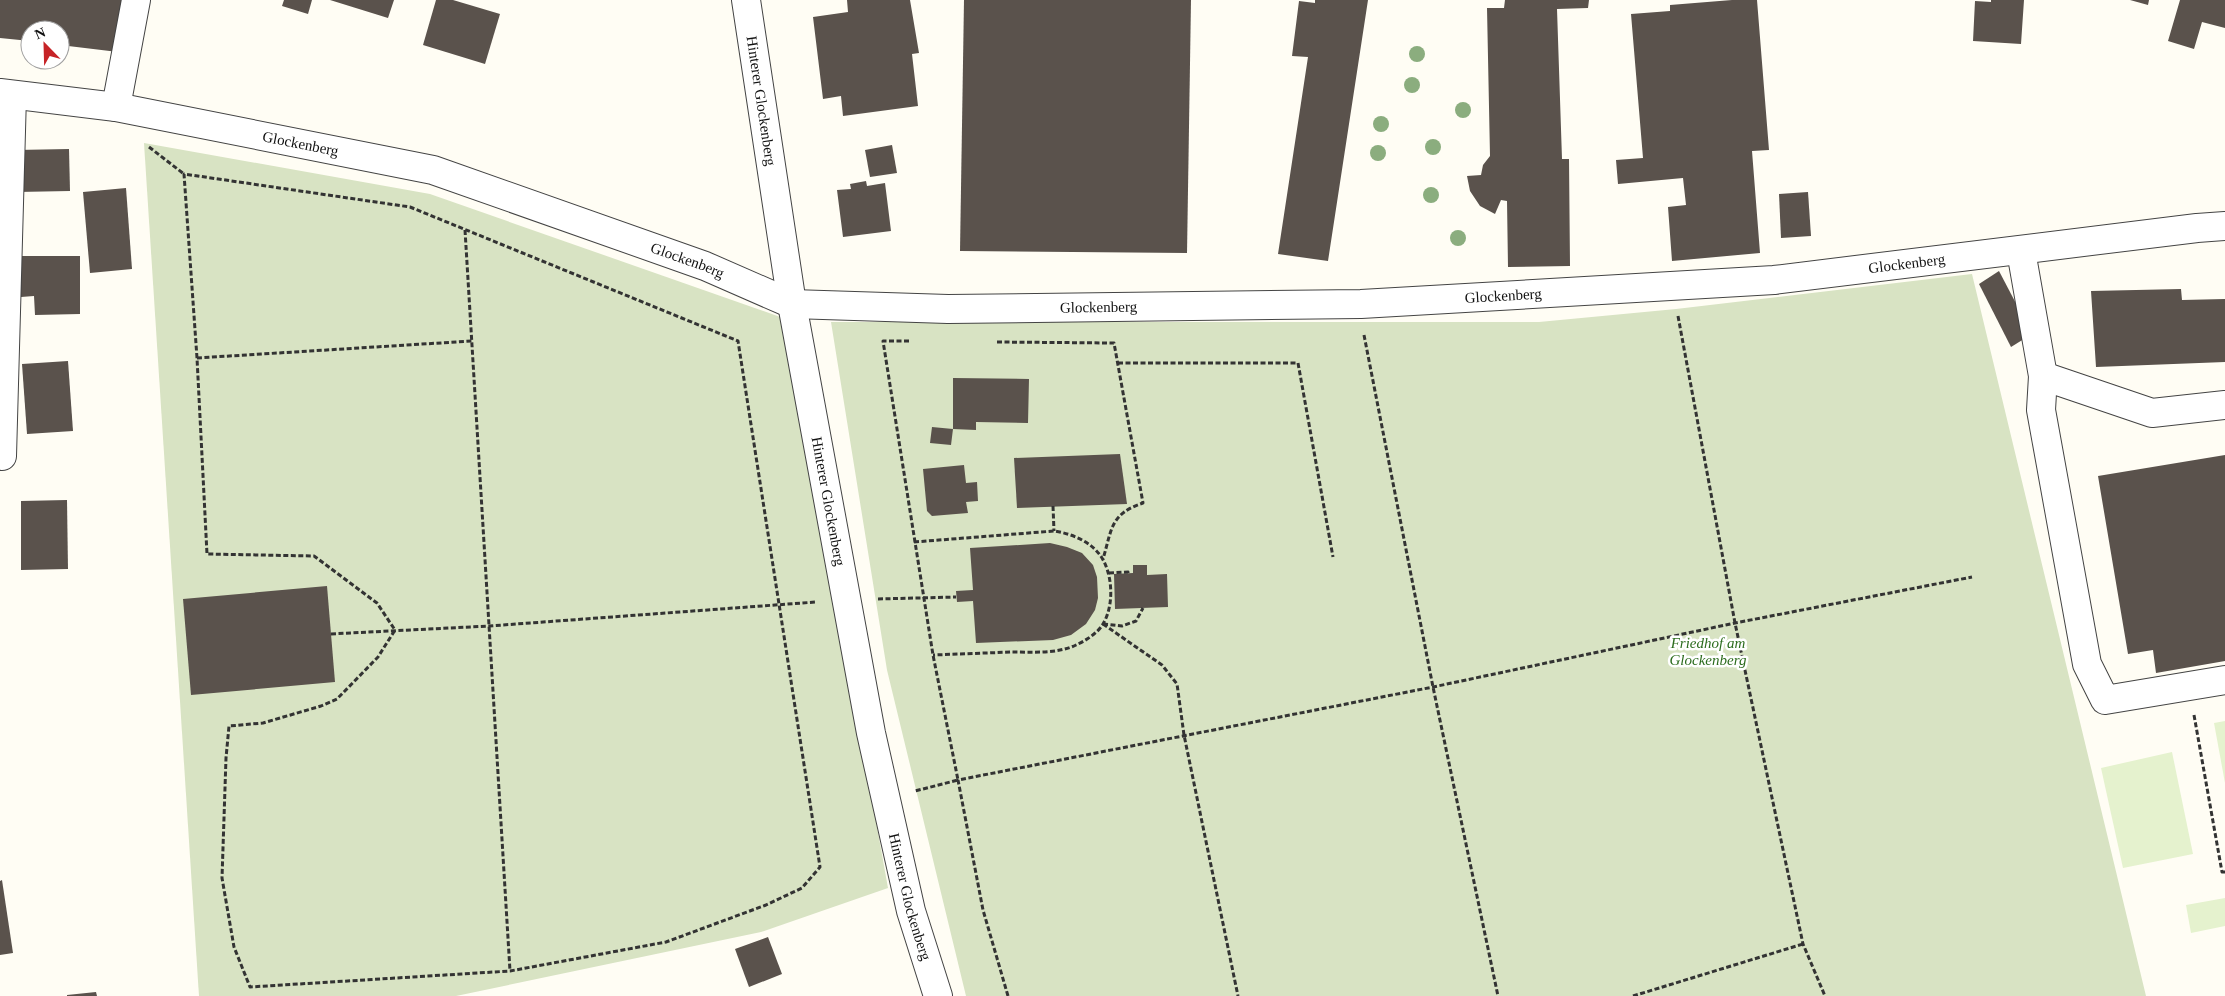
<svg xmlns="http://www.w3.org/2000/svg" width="2225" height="996" font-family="'Times New Roman',serif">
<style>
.cemetery{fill:#d8e3c3}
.pitch{fill:#e5f2ce}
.building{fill:#5a524c}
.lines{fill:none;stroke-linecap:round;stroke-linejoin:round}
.minor-casing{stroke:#444;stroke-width:30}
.path{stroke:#333;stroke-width:3;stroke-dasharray:5 2.5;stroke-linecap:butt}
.minor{stroke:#fff;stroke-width:28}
.tree{fill:#8bad7e}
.labels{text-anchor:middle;stroke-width:5;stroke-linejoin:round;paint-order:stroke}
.street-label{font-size:15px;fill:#111;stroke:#fff}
.park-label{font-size:15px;font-style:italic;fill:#2c6c1e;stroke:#fff}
</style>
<rect width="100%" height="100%" fill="#fffdf4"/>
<g class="cemetery">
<path d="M 144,143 L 430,194 L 786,319 L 888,888 L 761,932 L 456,996 L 199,996 Z"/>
<path d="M 1972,274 L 2146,996 L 966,996 L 887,670 L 831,322 L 1539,322 L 1676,309 Z"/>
</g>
<g class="pitch">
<path d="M 2225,721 L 2225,783 L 2214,723 Z"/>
<path d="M 2172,752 L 2193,854 L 2123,868 L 2101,768 Z"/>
<path d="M 2225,898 L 2225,926 L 2191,933 L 2186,905 Z"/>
</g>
<g class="building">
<path d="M 0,0 L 125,0 L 118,52 L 60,45 L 60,30 L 30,30 L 30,41 L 0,38 Z"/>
<path d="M 284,0 L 312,0 L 308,14 L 282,6 Z"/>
<path d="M 330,0 L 394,0 L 388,18 Z"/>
<path d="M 436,0 L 453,0 L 500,14 L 485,64 L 423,45 Z"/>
<path d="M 847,0 L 910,0 L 919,53 L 912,54 L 918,106 L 843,116 L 841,96 L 823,99 L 813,17 L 848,12 Z"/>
<path d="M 964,0 L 1191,0 L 1187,253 L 960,251 Z"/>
<path d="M 1315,0 L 1368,0 L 1328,261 L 1278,254 L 1308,57 L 1292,56 L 1299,1 L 1315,3 Z"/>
<path d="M 1505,0 L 1589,0 L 1588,8 L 1557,9 L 1562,159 L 1569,159 L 1570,266 L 1508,267 L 1507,201 L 1501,200 L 1495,214 L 1480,206 L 1470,191 L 1467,176 L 1481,175 L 1483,165 L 1490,156 L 1487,8 L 1504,8 Z"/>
<path d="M 1732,0 L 1757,0 L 1769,150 L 1752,151 L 1760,253 L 1672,261 L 1668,207 L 1686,205 L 1683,178 L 1618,184 L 1616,160 L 1643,158 L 1631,14 L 1670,11 L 1670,5 Z"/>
<path d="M 1991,0 L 2024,0 L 2021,44 L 1973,41 L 1975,1 L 1991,2 Z"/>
<path d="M 2130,0 L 2149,0 L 2148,5 Z"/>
<path d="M 2180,0 L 2225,0 L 2225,28 L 2202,22 L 2194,49 L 2168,41 Z"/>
<path d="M 892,145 L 897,173 L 870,177 L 865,150 Z"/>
<path d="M 69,149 L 70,191 L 17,192 L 16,150 Z"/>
<path d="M 866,181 L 867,186 L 885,183 L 891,231 L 843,237 L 837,190 L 851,189 L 850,184 Z"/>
<path d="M 126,188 L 132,269 L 90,273 L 83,192 Z"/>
<path d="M 1808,192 L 1811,236 L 1781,238 L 1779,194 Z"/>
<path d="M 20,256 L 80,256 L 80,314 L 35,315 L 34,296 L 21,297 Z"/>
<path d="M 1999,271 L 2032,334 L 2011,347 L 1979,284 Z"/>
<path d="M 2181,289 L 2182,300 L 2225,299 L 2225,362 L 2096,367 L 2091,291 Z"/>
<path d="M 68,361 L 73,431 L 27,434 L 22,364 Z"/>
<path d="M 953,378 L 1029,379 L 1028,423 L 976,422 L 976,430 L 953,429 L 951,445 L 930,443 L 932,427 L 953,429 Z"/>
<path d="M 1120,454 L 1127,504 L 1017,508 L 1014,458 Z"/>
<path d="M 2225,455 L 2225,661 L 2156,673 L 2153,650 L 2128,654 L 2098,476 Z"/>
<path d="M 964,465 L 966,483 L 977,482 L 978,501 L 966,502 L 968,513 L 932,516 L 927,511 L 923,469 Z"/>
<path d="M 67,500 L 68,569 L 21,570 L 21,501 Z"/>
<path d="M 1050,543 L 1067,547 L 1082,553 L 1093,565 L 1097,577 L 1098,598 L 1095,610 L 1086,624 L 1071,635 L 1053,640 L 976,643 L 973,601 L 957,602 L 956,591 L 973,590 L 970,548 Z"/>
<path d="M 1133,565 L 1147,565 L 1147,575 L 1167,574 L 1168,607 L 1115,609 L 1114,574 L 1133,573 Z"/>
<path d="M 327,586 L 335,682 L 191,695 L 183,599 Z"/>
<path d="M 2,880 L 13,953 L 0,955 L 0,881 Z"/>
<path d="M 768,937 L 782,974 L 749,987 L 735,949 Z"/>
<path d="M 96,992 L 97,996 L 67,996 L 67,995 Z"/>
</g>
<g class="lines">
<g class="minor-casing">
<g id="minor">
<path id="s1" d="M 746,0 L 792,304 L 871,733 L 911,911 L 938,996"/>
<path id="s2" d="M 0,93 L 116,107 L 433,170 L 705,266 L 792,304 L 948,309 L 1361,304 L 1774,280 L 2197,228 L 2225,226"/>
<path d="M 116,107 L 136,0"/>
<path d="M 2021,251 L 2043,376 L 2041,410 L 2087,664 L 2105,700 L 2225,680"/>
<path d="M 2043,376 L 2152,413 L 2225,405"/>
<path d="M 2,456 L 12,95"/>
</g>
</g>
<g class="path">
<path d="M 149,147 L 184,174"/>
<path d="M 465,230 L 510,971"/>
<path d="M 1678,316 L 1735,623 L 1803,944 L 1825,996"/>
<path d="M 1364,335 L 1433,687 L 1498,996"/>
<path d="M 909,341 L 883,341 L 933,655 L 958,780 L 915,791"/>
<path d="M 997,342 L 1114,343 L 1143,503 C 1110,514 1112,529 1103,559"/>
<path d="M 197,358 L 184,174 L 410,207 L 738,341 L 820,867 L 802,888 L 766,905 L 666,942 L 510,971 L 250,987 L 234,947 L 222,878 L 226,758 L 229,726 L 263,723 L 321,706 L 337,699 L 378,657 L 395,630 L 377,603 L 314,556 L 207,554 L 197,358 L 472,341"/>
<path d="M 1118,363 L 1298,363 L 1333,557"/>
<path d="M 1053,506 L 1054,531"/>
<path d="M 914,542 L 1054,531 C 1073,534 1092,542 1102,558 C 1113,576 1114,606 1103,624 C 1098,633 1085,641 1076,645 C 1057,654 1033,652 1012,652 C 986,653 959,654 933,655"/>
<path d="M 1109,573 L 1128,572 L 1128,574"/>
<path d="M 878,599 L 956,597"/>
<path d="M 1103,624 L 1162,665 L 1177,684 L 1184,735 L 1238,996"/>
<path d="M 1103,624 L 1122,626 L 1136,621 L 1143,608"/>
<path d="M 331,634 L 489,626 L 816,602"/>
<path d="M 2194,715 L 2222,872 L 2225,872"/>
<path d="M 1008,996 L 983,910 L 958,780 L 1433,687 L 1735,623 L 1972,577"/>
<path d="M 1633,996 L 1803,944"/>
</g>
<use href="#minor" class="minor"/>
</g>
<g class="tree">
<circle cx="1417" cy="54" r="8"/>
<circle cx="1412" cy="85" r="8"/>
<circle cx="1463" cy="110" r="8"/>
<circle cx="1381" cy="124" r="8"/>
<circle cx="1433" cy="147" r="8"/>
<circle cx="1378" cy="153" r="8"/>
<circle cx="1431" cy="195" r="8"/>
<circle cx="1458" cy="238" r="8"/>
</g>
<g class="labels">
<g class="street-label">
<text dy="5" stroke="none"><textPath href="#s1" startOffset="102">Hinterer Glockenberg</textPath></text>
<text dy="5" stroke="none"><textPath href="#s2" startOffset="305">Glockenberg</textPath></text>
<text dy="5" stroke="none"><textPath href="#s2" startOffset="710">Glockenberg</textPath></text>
<text dy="5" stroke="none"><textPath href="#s2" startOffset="1940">Glockenberg</textPath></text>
<text dy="5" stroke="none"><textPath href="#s2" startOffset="1535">Glockenberg</textPath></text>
<text dy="5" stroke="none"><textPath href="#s2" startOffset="1130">Glockenberg</textPath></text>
<text dy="5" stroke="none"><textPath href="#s1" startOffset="508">Hinterer Glockenberg</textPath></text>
<text dy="5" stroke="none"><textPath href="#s1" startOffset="912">Hinterer Glockenberg</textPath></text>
</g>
<g class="park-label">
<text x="1708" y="648">Friedhof am<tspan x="1708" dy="17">Glockenberg</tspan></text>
</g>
</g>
<g transform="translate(45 45) rotate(337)"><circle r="24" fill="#ffffff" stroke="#a0a0a0"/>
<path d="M0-4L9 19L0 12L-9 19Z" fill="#c62327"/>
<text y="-8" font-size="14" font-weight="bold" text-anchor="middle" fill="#111111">N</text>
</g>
</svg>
